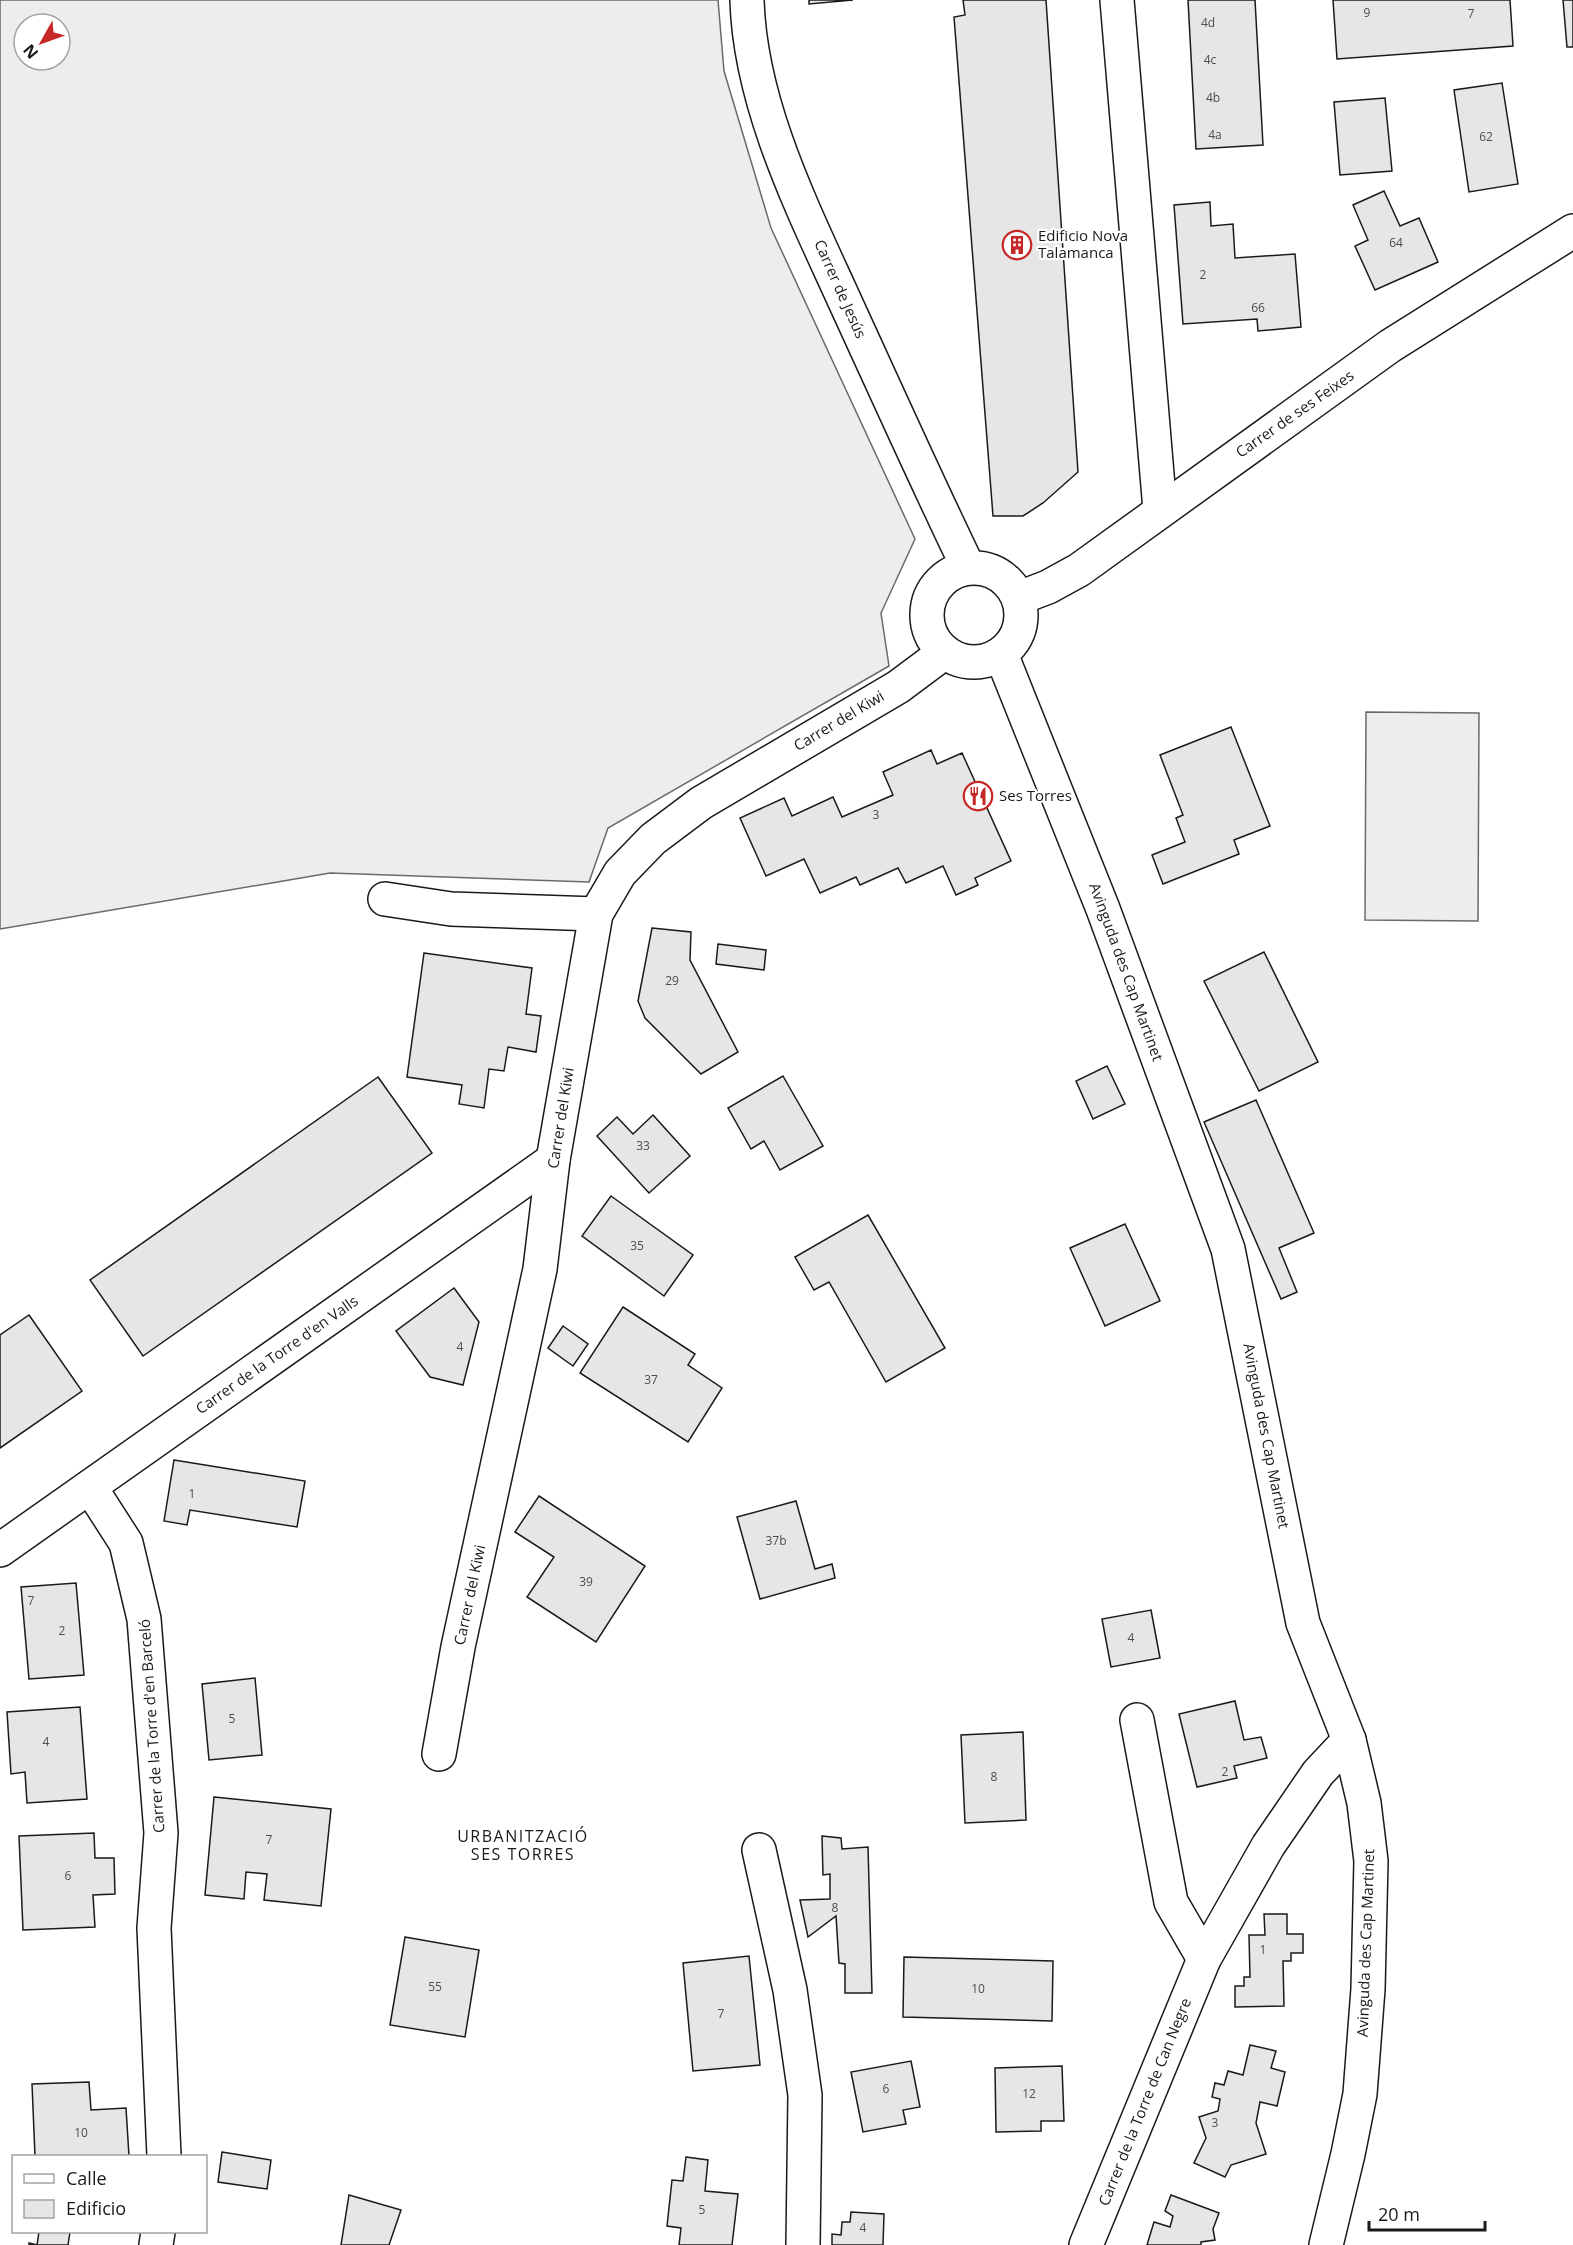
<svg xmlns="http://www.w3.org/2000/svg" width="1573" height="2245" font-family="'Open Sans',sans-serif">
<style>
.built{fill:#ededed;stroke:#6a6a6a;stroke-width:1.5;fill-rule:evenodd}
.building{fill:#e6e6e6;stroke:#1a1a1a;stroke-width:1.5}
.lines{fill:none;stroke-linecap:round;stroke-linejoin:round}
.minor-casing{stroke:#1a1a1a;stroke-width:36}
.tertiary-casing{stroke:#1a1a1a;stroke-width:36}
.minor{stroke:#fff;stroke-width:33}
.tertiary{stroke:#fff;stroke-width:33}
.labels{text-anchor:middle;stroke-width:4.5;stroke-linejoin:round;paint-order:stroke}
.number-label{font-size:12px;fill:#4d4d4d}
.poi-label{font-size:15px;fill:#1a1a1a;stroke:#fff;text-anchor:start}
.street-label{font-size:15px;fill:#1a1a1a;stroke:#fff}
.neighbourhood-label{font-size:16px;letter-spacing:1.5px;fill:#1a1a1a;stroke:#fff}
</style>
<rect width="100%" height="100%" fill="#fff"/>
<g class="built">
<path d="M 0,0 L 718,0 L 724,71 L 771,228 L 915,539 L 881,613 L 889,666 L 608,828 L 589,882 L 330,873 L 0,929 ZM 24,24 L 60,24 L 60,60 L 24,60 Z"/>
<path d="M 1366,712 L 1479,713 L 1478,921 L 1365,920 Z"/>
</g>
<g class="building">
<path d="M 809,0 L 853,0 L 809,4 Z"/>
<path d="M 963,0 L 1046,0 L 1078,472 L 1043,503 L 1023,516 L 993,516 L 954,17 L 965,15 Z"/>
<path d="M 1188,0 L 1255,0 L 1263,145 L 1196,149 Z"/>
<path d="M 1333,0 L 1510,0 L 1513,46 L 1337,59 Z"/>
<path d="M 1563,0 L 1573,0 L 1573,47 L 1567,47 Z"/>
<path d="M 1502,83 L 1518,184 L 1469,192 L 1454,90 Z"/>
<path d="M 1385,98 L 1392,171 L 1340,175 L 1334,102 Z"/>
<path d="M 1384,191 L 1400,226 L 1419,218 L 1438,262 L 1375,290 L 1355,246 L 1368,240 L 1353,205 Z"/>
<path d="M 1210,202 L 1211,226 L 1233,224 L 1235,258 L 1295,254 L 1301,327 L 1258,331 L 1257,319 L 1183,324 L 1174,205 Z"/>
<path d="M 1231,727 L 1270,826 L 1234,840 L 1239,854 L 1163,884 L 1152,855 L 1185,842 L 1176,818 L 1183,815 L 1160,755 Z"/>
<path d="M 931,750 L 937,764 L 962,753 L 1011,861 L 975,878 L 978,885 L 956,895 L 943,866 L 906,883 L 898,868 L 860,885 L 856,877 L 820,893 L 804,859 L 766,876 L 740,818 L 784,798 L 792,816 L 833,797 L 842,817 L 893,795 L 883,772 Z"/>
<path d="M 652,928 L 691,932 L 690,960 L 738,1052 L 701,1074 L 645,1018 L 638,1001 Z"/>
<path d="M 718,944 L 766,950 L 764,970 L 716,964 Z"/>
<path d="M 1264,952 L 1318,1062 L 1259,1091 L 1204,981 Z"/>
<path d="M 424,953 L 532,968 L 526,1014 L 541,1016 L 536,1052 L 508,1047 L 504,1071 L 489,1069 L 484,1108 L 459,1104 L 462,1085 L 407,1077 Z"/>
<path d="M 1107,1066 L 1125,1104 L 1093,1119 L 1076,1081 Z"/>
<path d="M 783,1076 L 823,1146 L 780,1170 L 764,1141 L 751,1149 L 728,1108 Z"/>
<path d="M 378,1077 L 432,1153 L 143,1356 L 90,1280 Z"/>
<path d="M 1256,1100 L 1314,1233 L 1279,1248 L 1297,1292 L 1281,1299 L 1204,1122 Z"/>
<path d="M 653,1115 L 690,1156 L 649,1193 L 597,1136 L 617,1117 L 633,1134 Z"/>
<path d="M 611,1196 L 693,1255 L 664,1296 L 582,1236 Z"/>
<path d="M 868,1215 L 945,1348 L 886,1382 L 829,1282 L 814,1290 L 795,1257 Z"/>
<path d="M 1125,1224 L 1160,1301 L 1105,1326 L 1070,1248 Z"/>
<path d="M 454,1288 L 479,1322 L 463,1385 L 430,1377 L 396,1331 Z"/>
<path d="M 623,1307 L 695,1354 L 688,1365 L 722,1388 L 688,1442 L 580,1373 Z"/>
<path d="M 29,1315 L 82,1391 L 0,1448 L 0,1335 Z"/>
<path d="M 563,1326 L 588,1344 L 573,1366 L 548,1348 Z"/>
<path d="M 174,1460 L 305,1481 L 297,1527 L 190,1510 L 187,1525 L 164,1521 Z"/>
<path d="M 539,1496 L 645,1566 L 596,1642 L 527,1597 L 554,1557 L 515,1532 Z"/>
<path d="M 796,1501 L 815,1569 L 832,1564 L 835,1578 L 760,1599 L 737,1517 Z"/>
<path d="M 76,1583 L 84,1675 L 29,1679 L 21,1587 Z"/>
<path d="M 1151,1610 L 1160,1658 L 1111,1667 L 1102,1619 Z"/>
<path d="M 255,1678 L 262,1755 L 209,1760 L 202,1684 Z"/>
<path d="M 1235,1701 L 1244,1740 L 1261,1737 L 1267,1758 L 1234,1766 L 1237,1778 L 1197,1787 L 1179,1714 Z"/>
<path d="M 80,1707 L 87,1799 L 27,1803 L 25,1772 L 11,1774 L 7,1712 Z"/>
<path d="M 1023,1732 L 1026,1820 L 965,1823 L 961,1735 Z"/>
<path d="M 214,1797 L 331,1809 L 321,1906 L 264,1900 L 267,1874 L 246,1872 L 244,1899 L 205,1895 Z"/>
<path d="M 94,1833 L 95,1858 L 114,1858 L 115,1894 L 93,1895 L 95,1927 L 23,1930 L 19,1836 Z"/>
<path d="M 822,1836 L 841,1838 L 842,1849 L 868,1847 L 872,1993 L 845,1993 L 845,1964 L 839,1963 L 836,1916 L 808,1937 L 800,1900 L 830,1899 L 830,1874 L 823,1875 Z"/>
<path d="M 1264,1914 L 1287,1914 L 1287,1934 L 1303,1934 L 1303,1953 L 1291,1953 L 1291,1961 L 1283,1961 L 1284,2006 L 1235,2007 L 1235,1986 L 1244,1986 L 1244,1977 L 1250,1977 L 1249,1935 L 1265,1935 Z"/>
<path d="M 405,1937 L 479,1950 L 465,2037 L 390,2025 Z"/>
<path d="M 749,1956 L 760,2065 L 693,2071 L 683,1963 Z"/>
<path d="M 904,1957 L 1053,1961 L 1052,2021 L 903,2017 Z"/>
<path d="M 1250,2045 L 1276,2051 L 1271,2068 L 1285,2072 L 1277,2106 L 1260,2102 L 1256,2123 L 1266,2154 L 1231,2165 L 1225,2177 L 1194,2163 L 1206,2138 L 1199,2117 L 1218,2111 L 1220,2099 L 1212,2097 L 1215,2083 L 1224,2085 L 1228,2071 L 1243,2075 Z"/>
<path d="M 911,2061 L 920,2107 L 903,2110 L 906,2124 L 863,2132 L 851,2072 Z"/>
<path d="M 1062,2066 L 1064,2121 L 1041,2121 L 1041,2131 L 996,2132 L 995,2068 Z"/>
<path d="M 89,2082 L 91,2110 L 126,2108 L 129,2156 L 35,2156 L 32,2084 Z"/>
<path d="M 222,2152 L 271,2160 L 267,2189 L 218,2182 Z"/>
<path d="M 686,2157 L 708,2160 L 705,2191 L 738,2194 L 732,2245 L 679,2245 L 681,2228 L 667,2226 L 672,2180 L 683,2181 Z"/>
<path d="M 349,2195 L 401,2210 L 389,2245 L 341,2245 Z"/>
<path d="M 1171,2195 L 1219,2213 L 1213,2229 L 1215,2240 L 1201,2242 L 1201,2245 L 1147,2245 L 1154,2222 L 1170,2227 L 1173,2216 L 1165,2211 Z"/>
<path d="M 851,2212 L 884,2214 L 883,2245 L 832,2245 L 832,2234 L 841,2235 L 842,2222 L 850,2222 Z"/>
<path d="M 39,2232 L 70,2232 L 68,2245 L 29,2245 L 29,2243 L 37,2245 Z"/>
</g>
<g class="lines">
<g class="minor-casing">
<g id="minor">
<path d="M 1117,0 L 1160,510"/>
<path d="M 385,899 L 451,909 L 596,914"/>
<path d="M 90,1487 L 126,1543 L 144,1619 L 161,1833 L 154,1928 L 164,2156"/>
<path d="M 0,1550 L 553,1160"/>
<path d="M 1137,1720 L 1171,1902 L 1204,1959"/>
<path d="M 439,1754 L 458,1647 L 540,1269 L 553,1160 L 596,914 L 620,873 L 653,839 L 701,803 L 898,687 L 945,652"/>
<path d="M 759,1850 L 790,1990 L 805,2095 L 803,2245"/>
<path d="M 156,2245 L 158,2232"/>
<path d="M 1086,2245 L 1204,1959 L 1268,1846 L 1318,1773 L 1349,1740"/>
</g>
</g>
<g class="tertiary-casing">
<g id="tertiary">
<path d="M 747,0 C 750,106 804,211 847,306 C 887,393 926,480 968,567"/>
<circle cx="974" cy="615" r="47"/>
<path d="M 1019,598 L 1048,587 L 1079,570 L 1390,346 L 1573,231"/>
<path d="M 1001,654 L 1103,909 L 1228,1249 L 1303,1623 L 1349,1740 L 1364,1803 L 1371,1861 L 1368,1989 L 1360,2094 L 1348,2154 L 1326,2245"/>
</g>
</g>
<use href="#minor" class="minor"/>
<use href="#tertiary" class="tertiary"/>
</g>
<defs>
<g id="building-ring" transform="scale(1.5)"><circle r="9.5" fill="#fff" stroke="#c62828" stroke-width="1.5"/><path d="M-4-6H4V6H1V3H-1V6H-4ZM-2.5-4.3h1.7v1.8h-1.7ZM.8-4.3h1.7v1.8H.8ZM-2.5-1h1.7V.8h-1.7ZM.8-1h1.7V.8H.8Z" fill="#c62828"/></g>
<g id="restaurant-ring" transform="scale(1.5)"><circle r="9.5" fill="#fff" stroke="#c62828" stroke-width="1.5"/><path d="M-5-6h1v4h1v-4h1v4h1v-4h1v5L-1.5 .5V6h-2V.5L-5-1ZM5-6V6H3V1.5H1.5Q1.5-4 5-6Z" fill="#c62828"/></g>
</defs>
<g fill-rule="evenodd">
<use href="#building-ring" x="1017" y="245"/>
<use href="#restaurant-ring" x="978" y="796"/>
</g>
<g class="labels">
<g class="number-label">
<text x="1367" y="17">9</text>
<text x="1471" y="18">7</text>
<text x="1208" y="27">4d</text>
<text x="1210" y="64">4c</text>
<text x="1213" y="102">4b</text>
<text x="1215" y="139">4a</text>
<text x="1486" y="141">62</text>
<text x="1396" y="247">64</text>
<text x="1203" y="279">2</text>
<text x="1258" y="312">66</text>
<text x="876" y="819">3</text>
<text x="672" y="985">29</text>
<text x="643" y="1150">33</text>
<text x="637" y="1250">35</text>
<text x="460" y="1351">4</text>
<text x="651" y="1384">37</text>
<text x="192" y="1498">1</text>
<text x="776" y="1545">37b</text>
<text x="586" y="1586">39</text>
<text x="31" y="1605">7</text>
<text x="62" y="1635">2</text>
<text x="1131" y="1642">4</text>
<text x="232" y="1723">5</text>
<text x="46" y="1746">4</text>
<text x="1225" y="1776">2</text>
<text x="994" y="1781">8</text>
<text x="269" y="1844">7</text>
<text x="68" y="1880">6</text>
<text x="835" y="1912">8</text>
<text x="1263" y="1954">1</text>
<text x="435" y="1991">55</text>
<text x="978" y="1993">10</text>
<text x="721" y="2018">7</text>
<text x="886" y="2093">6</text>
<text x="1029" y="2098">12</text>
<text x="1215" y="2127">3</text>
<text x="81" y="2137">10</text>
<text x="702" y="2214">5</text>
<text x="863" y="2232">4</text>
</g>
<g class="poi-label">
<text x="1038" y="241">Edificio Nova<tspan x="1038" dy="17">Talamanca</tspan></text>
<text x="999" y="801">Ses Torres</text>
</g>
<g class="street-label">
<text transform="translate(840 289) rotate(66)" y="5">Carrer de Jesús</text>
<text transform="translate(1295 414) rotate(-35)" y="5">Carrer de ses Feixes</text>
<text transform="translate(839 721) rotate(-31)" y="5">Carrer del Kiwi</text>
<text transform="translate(1126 972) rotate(70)" y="5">Avinguda des Cap Martinet</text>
<text transform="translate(561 1118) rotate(-81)" y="5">Carrer del Kiwi</text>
<text transform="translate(277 1355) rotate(-35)" y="5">Carrer de la Torre d'en Valls</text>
<text transform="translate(1266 1436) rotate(79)" y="5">Avinguda des Cap Martinet</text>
<text transform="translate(470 1595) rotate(-78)" y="5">Carrer del Kiwi</text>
<text transform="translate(152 1726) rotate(-94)" y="5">Carrer de la Torre d'en Barceló</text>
<text transform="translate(1366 1943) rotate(-88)" y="5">Avinguda des Cap Martinet</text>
<text transform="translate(1145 2102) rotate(-68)" y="5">Carrer de la Torre de Can Negre</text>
</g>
<g class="neighbourhood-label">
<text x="523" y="1842">URBANITZACIÓ<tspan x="523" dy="18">SES TORRES</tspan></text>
</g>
</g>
<rect x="12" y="2155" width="195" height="78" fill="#ffffff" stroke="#a3a3a3" stroke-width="1.5"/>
<rect x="24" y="2174" width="30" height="9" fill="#ffffff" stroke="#a3a3a3" stroke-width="1.5"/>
<text x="66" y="2185" font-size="18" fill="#1a1a1a">Calle</text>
<rect x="24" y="2200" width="30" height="18" fill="#e6e6e6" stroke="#a3a3a3" stroke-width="1.5"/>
<text x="66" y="2215" font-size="18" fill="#1a1a1a">Edificio</text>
<g transform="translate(42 42) rotate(230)"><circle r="28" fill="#ffffff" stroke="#a3a3a3" stroke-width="1.5"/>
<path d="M0-4.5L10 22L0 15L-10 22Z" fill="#c62828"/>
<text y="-9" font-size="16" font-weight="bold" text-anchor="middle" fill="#1a1a1a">N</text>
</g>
<path d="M1369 2221v9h116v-9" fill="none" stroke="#1a1a1a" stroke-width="3"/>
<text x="1378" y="2221" font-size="18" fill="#1a1a1a" stroke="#ffffff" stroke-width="4.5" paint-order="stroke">20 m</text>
</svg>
